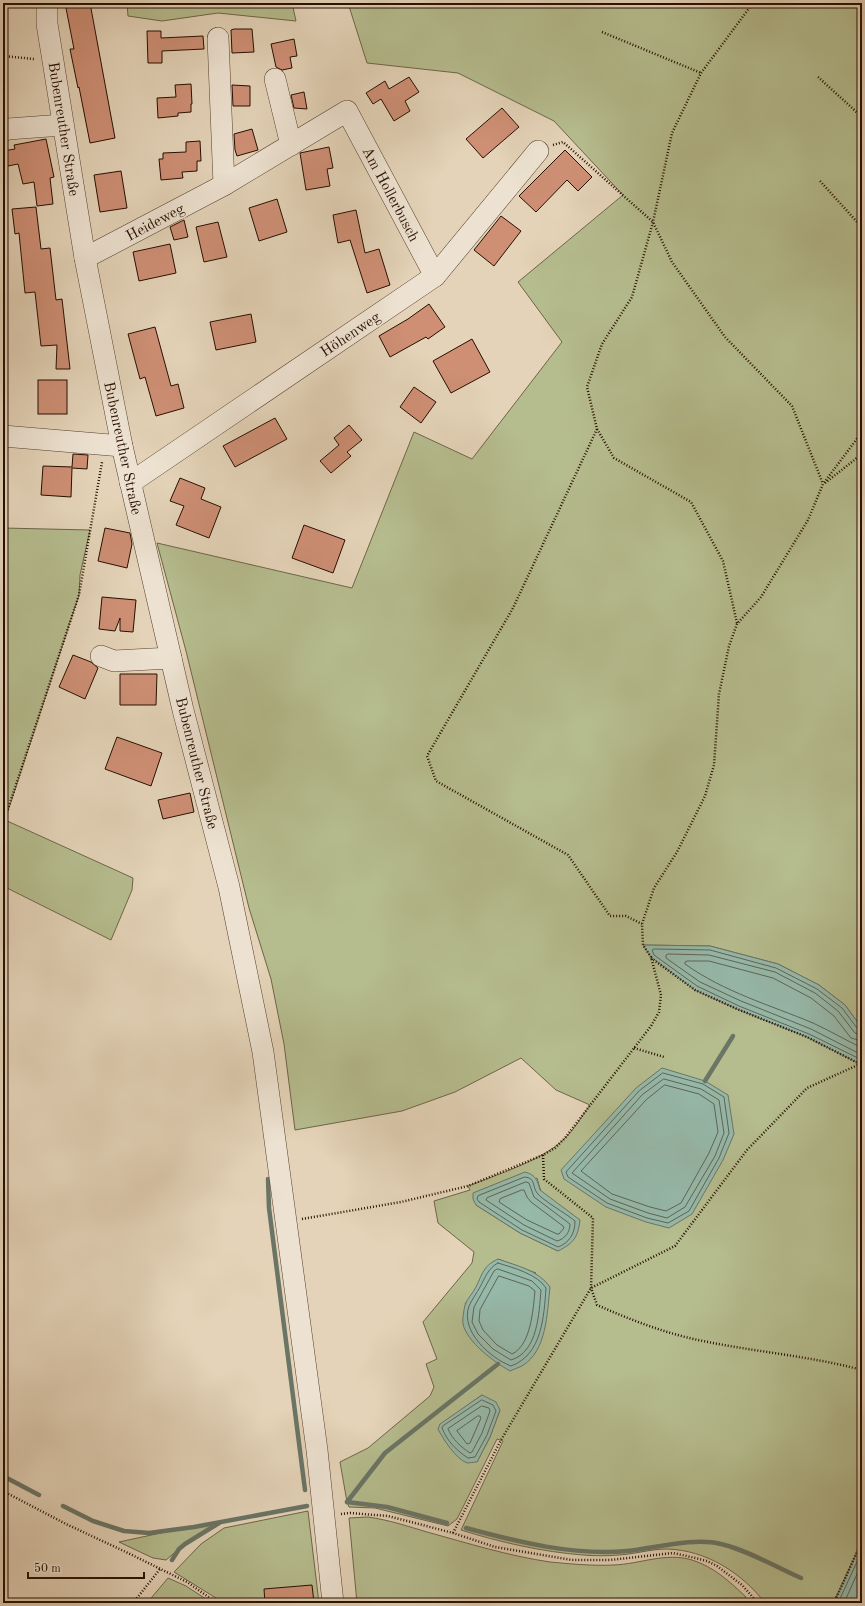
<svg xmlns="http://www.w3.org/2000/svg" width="865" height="1606" font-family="'Old Standard TT',serif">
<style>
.green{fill:#b5bc8e;stroke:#6e6547;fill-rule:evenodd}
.water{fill:#96b9aa;stroke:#6a7566}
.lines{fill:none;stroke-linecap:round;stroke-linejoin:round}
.shore{stroke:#5e6455;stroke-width:1}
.stream{stroke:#6a7566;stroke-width:4.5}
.building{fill:#ce8f75;stroke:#270e00}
.minor-casing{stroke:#563f2e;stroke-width:22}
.path{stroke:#270e00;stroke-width:2.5;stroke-dasharray:1 2;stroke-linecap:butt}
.minor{stroke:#ede2d1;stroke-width:21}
.labels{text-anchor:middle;stroke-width:3.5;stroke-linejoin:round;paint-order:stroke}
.street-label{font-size:15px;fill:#270e00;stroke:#ede2d1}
</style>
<rect width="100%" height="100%" fill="#e4d3b8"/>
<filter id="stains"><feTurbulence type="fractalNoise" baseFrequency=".005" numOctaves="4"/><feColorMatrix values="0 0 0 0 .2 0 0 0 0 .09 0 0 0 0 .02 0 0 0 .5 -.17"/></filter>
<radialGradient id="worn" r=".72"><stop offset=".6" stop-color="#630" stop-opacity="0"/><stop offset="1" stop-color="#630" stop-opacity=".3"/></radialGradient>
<g class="green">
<path d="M 127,3 L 292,3 L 296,21 L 218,13 L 162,21 L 128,16 Z"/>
<path d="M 348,3 L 862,3 L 862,1028 L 845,1005 L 819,985 L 778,964 L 710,946 L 643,945 L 695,990 L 737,1009 L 807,1037 L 860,1064 L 862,1063 L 862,1541 L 833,1603 L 765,1603 C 742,1573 706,1550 667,1549 C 651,1549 635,1554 619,1555 C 607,1556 595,1556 583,1555 C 543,1552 499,1542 461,1530 L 503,1441 L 497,1439 L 457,1519 L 448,1526 L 375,1508 L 349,1507 L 347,1502 L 340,1462 L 368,1448 L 430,1396 L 434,1387 L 426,1364 L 437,1359 L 423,1322 L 472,1263 L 474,1252 L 438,1223 L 434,1201 L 470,1190 L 468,1186 C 496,1175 543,1160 564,1139 C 574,1130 582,1116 590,1105 L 556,1090 L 521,1058 L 455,1092 L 402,1111 L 295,1130 L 284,1044 L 271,979 L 249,908 L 186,651 L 157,543 L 352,588 L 414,432 L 472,459 L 562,342 L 518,282 L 623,195 L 554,121 L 458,73 L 367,63 ZM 537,1178 L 558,1251 L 520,1233 L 476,1205 ZM 498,1259 L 536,1273 L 465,1304 ZM 482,1395 L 500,1410 L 490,1437 L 477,1462 L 462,1409 Z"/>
<path d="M 3,528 L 90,530 L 80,575 L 79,595 L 5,820 L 133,878 L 132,890 L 111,940 L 3,886 Z"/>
<path d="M 308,1511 L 319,1603 L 224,1603 L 174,1572 L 201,1544 L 224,1528 Z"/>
<path d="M 368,1517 C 389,1520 407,1526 427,1532 C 467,1543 509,1556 550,1562 C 571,1564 593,1566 614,1565 C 640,1564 666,1552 692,1560 C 714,1567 729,1581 746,1597 L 738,1603 L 357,1603 L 349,1518 Z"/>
<path d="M 222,1522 L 185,1544 L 166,1560 L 153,1558 L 119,1542 L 170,1531 Z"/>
<path d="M 168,1578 L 186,1586 L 212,1603 L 147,1603 Z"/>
</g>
<g class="water">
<path d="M 643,945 L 710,946 L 778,964 L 819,985 L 845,1005 L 862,1028 L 862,1063 L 860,1064 L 807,1037 L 737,1009 L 695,990 L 651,957 Z"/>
<path d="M 662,1068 L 705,1081 L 728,1095 L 734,1134 L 723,1160 L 692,1214 L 669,1228 L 646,1222 L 606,1207 L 564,1179 L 561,1170 L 636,1088 Z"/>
<path d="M 525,1172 C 536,1175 537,1180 540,1190 L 580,1220 C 578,1237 574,1243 558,1251 L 520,1233 L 476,1205 L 473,1199 L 473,1193 Z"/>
<path d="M 498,1259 C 517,1266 538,1270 550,1287 C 547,1313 547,1351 522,1366 C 518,1368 514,1369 510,1371 C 494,1362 467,1342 463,1324 C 462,1319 464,1310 465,1305 C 467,1299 473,1293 476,1287 C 483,1273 483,1266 498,1259 Z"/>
<path d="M 482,1395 L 496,1402 L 500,1410 L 490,1437 L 477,1462 C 474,1462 469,1463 467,1463 C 456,1459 443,1439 438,1429 L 440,1424 Z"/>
<path d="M 862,1541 L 862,1603 L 834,1603 Z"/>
</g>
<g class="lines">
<g class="shore">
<path d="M 862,1030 L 857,1028 L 842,1008 L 817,989 L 776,968 L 710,950 L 654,949 L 652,950 L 654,955 L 697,986 L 739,1006 L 809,1034 L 862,1060"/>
<path d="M 862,1035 L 855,1033 L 838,1011 L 815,993 L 775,972 L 709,955 L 668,954 L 666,955 L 666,958 L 700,982 L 741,1001 L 811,1029 L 862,1055"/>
<path d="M 862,1041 L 851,1038 L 834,1016 L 811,998 L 773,978 L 709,961 L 687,961 L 685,962 L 685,964 C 724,992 770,1005 813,1023 C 830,1031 846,1040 862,1048"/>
<path d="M 663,1073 L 703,1084 L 724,1097 L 729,1133 L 719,1158 L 689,1211 L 668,1223 L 647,1218 L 607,1203 L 568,1177 L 566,1172 L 639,1091 Z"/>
<path d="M 664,1079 L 701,1089 L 719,1100 L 724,1133 L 715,1156 L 685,1207 L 667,1218 L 648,1213 L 610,1199 L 572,1173 L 642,1095 Z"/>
<path d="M 665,1085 L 699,1094 L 714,1104 L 718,1132 L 709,1153 L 681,1203 L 666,1211 L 650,1207 L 612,1194 L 581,1171 L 646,1100 Z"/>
<path d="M 525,1177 C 536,1178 532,1186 537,1193 C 542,1200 567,1214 575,1221 C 575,1234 569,1243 558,1247 L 522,1230 L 479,1202 L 477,1199 L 478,1196 Z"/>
<path d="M 526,1182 L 529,1183 L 534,1197 L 570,1224 C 570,1232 565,1239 557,1241 L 524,1225 L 486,1200 L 487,1198 Z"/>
<path d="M 522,1190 L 524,1190 L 527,1197 L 531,1202 L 563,1226 L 564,1228 L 559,1234 L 557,1234 L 527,1220 L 499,1202 L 500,1199 Z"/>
<path d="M 498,1263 C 514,1268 537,1274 546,1288 C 544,1316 542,1355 511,1366 C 490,1358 460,1331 469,1306 C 472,1299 477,1293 480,1287 C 485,1278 488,1268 498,1263 Z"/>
<path d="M 498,1269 L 532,1281 L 541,1290 C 539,1313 538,1352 511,1360 L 493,1349 L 478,1334 L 472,1322 L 474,1307 L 494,1271 Z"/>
<path d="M 499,1276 L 529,1286 L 535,1291 C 533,1310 531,1345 512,1354 L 497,1345 L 483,1330 L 479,1321 L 480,1310 Z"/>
<path d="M 482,1400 L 493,1405 L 496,1411 L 487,1435 L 475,1457 L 468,1458 C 457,1451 447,1441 442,1428 L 443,1426 Z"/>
<path d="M 482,1406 L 489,1408 L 490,1411 L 482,1433 L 472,1452 L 470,1453 C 461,1447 452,1439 448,1429 Z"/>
<path d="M 478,1416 L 480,1416 L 481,1418 L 470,1443 L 467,1444 L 457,1431 Z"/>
<path d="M 838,1603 L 862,1551"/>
<path d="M 844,1603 L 862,1563"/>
</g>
<g class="stream">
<path d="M 705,1081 L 733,1036"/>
<path d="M 268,1179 L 269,1208 L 305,1490"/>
<path d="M 3,1476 L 39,1495"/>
<path d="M 347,1502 L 385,1453 L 498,1364"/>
<path d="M 347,1502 L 387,1507 L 447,1523"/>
<path d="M 63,1506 L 93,1521 L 124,1531 L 149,1533 L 194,1527 L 307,1506"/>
<path d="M 466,1528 C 518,1542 574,1556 627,1551 C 655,1548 694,1537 721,1544 C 747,1550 776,1567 801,1578"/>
<path d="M 172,1560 L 179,1549 L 185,1544 L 219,1523"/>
</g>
</g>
<g class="building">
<path d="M 65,3 L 90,3 L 115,138 L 90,143 L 79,87 L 78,88 L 70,49 L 74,49 Z"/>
<path d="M 234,29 L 252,29 L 254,52 L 232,53 L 231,30 Z"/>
<path d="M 147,31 L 161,31 L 161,38 L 203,36 L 204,49 L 162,51 L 162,63 L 148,63 Z"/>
<path d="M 294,39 L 297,56 L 290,57 L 292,68 L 282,70 L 276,67 L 271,44 Z"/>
<path d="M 409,77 L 419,92 L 405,101 L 410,111 L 394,121 L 381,99 L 373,104 L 366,93 L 385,81 L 389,89 Z"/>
<path d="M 191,84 L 192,104 L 191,104 L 191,112 L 178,113 L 178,116 L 158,118 L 157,98 L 176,97 L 175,85 Z"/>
<path d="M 232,85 L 250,86 L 250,106 L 233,106 Z"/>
<path d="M 304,92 L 307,109 L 294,108 L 291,95 Z"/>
<path d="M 502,108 L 519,127 L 483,158 L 466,139 Z"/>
<path d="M 252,129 L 258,150 L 237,156 L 235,150 L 234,134 Z"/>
<path d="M 46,139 L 54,177 L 50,178 L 53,204 L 37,206 L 34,182 L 23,184 L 18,164 L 3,167 L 3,151 L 15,149 L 14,145 Z"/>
<path d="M 200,141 L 201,161 L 197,161 L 197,171 L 182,172 L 183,178 L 161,180 L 159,159 L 163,159 L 163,153 L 186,152 L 186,142 Z"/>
<path d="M 329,147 L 333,168 L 327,169 L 330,186 L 306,190 L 300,153 Z"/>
<path d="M 565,150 L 592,177 L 578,191 L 567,180 L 536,212 L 519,196 Z"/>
<path d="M 121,171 L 127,208 L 100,212 L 94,175 Z"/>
<path d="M 277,199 L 287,232 L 259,241 L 249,208 Z"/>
<path d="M 36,207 L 41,249 L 50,248 L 56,300 L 62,299 L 70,369 L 56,369 L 57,345 L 41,346 L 35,292 L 25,293 L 19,233 L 15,234 L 12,209 Z"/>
<path d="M 356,210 L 365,253 L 379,249 L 390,285 L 367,293 L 350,240 L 338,243 L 333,215 Z"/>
<path d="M 501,216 L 521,231 L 494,266 L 474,250 Z"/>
<path d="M 184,220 L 188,237 L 174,240 L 170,227 Z"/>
<path d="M 218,222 L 227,257 L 204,262 L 196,227 Z"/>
<path d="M 170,244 L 176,273 L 139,281 L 133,252 Z"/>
<path d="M 429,304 L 445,327 L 428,339 L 426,337 L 390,357 L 379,336 L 408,319 Z"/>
<path d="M 251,314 L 256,342 L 216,350 L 210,322 Z"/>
<path d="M 155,327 L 171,386 L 178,384 L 184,408 L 156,416 L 145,377 L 140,379 L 128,334 Z"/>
<path d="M 472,339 L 490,372 L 451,393 L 433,361 Z"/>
<rect x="38" y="380" width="29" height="34"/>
<path d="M 414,387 L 436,402 L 421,423 L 400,407 Z"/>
<path d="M 275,418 L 287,439 L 235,467 L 223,446 Z"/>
<path d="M 349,425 L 362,440 L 347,452 L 351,456 L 331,473 L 320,461 L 339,445 L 334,438 Z"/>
<path d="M 73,454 L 88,455 L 87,469 L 72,468 L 71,497 L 41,495 L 43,466 L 72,467 Z"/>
<path d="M 180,478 L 205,488 L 201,499 L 221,507 L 209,538 L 176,525 L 184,506 L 170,501 Z"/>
<path d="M 304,525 L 345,540 L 333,573 L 292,558 Z"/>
<path d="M 105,528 L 130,533 L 132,544 L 127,568 L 98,561 Z"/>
<path d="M 102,597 L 136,600 L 133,632 L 120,631 L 120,618 L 115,631 L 99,629 Z"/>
<path d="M 73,655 L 91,662 L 98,668 L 85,699 L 59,687 Z"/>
<path d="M 120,674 L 157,674 L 156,705 L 120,705 Z"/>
<path d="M 117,737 L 162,753 L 151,786 L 105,769 Z"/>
<path d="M 190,793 L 194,812 L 163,819 L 158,800 Z"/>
<path d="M 312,1585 L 314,1603 L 265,1603 L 264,1589 Z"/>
</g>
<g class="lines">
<g class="minor-casing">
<g id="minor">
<path d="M 47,3 L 47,24 L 85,258 L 122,446 L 183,710 L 229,887 L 263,1052 L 317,1450 L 333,1603"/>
<path d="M 218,38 L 224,185"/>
<path d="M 275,79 L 291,145"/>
<path d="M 3,131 L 8,129 L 63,125"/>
<path d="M 85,258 L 224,185 L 347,111 L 435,276"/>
<path d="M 3,436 L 122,446"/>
<path d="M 130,482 L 136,479 L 435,276 L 538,151"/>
<path d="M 101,656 L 114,661 L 171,658"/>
</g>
</g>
<g class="path">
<path d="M 602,32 L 701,73"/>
<path d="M 3,56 L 34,59"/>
<path d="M 818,77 L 862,117"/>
<path d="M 553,145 L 563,142 L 653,222 L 672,262 L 725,337 L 792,406 L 823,484"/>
<path d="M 820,181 L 858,223 L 862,231"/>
<path d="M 597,429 L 513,608 L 427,756 L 436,781 L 568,855 L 610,916 L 626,916 L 642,924"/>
<path d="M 825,483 L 862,454"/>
<path d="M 737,623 L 723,561 L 691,502 L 614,458 L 597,429 L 587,387 L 602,344 L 632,297 L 653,222 L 672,133 L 701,73 L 753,3"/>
<path d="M 3,824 L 79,595 L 102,462"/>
<path d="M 651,958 L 695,990 L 737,1009 L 807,1037 L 860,1064"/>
<path d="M 634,1048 L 664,1057"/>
<path d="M 860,1064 L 862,1074"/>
<path d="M 862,1096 L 860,1103 L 862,1121"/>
<path d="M 543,1155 L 544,1179 L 593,1218 L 591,1288 L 597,1305 C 631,1320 667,1334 703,1341 C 756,1352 810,1356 862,1370"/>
<path d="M 302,1219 L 401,1202 L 468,1186 L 543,1155 L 555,1148 L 565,1138 L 651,1026 L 659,1012 L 661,995 L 651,957 L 643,945 L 642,924 L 654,888 L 677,852 L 705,796 L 714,765 L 719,694 L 729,646 L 737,624 L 761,597 L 808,520 L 823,484 L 862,432"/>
<path d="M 3,1491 L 66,1524 L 128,1553 L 187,1582 L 217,1603"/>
<path d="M 341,1514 L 350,1513 L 388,1516 L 453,1533 L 495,1547 L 572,1560 L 610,1560 L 673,1553 L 691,1557 L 707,1561 L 717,1566 L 742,1585 L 758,1603"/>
<path d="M 453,1533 L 501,1440 L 591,1288 L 675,1246 L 747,1150 L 807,1088 L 860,1064"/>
<path d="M 133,1603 L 160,1569"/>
<path d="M 834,1603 L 862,1541"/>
</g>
<use href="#minor" class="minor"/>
</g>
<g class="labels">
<g class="street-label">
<text transform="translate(64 129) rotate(81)" y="5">Bubenreuther Straße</text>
<text transform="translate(391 194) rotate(62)" y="5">Am Hollerbusch</text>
<text transform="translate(155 222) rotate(-28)" y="5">Heideweg</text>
<text transform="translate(350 334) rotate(-34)" y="5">Höhenweg</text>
<text transform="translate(123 448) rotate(78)" y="5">Bubenreuther Straße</text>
<text transform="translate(197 763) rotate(76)" y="5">Bubenreuther Straße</text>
</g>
</g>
<rect width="865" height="1606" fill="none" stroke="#e4d3b8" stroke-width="16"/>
<rect x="4" y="4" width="857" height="1598" fill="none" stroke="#270e00" stroke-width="2"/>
<rect x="8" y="8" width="849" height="1590" fill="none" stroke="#270e00"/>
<path d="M28 1572v6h116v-6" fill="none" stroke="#270e00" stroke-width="2"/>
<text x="34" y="1572" font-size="12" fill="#270e00" stroke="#ede2d1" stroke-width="3" paint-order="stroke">50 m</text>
<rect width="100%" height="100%" filter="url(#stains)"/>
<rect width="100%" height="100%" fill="url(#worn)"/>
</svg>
